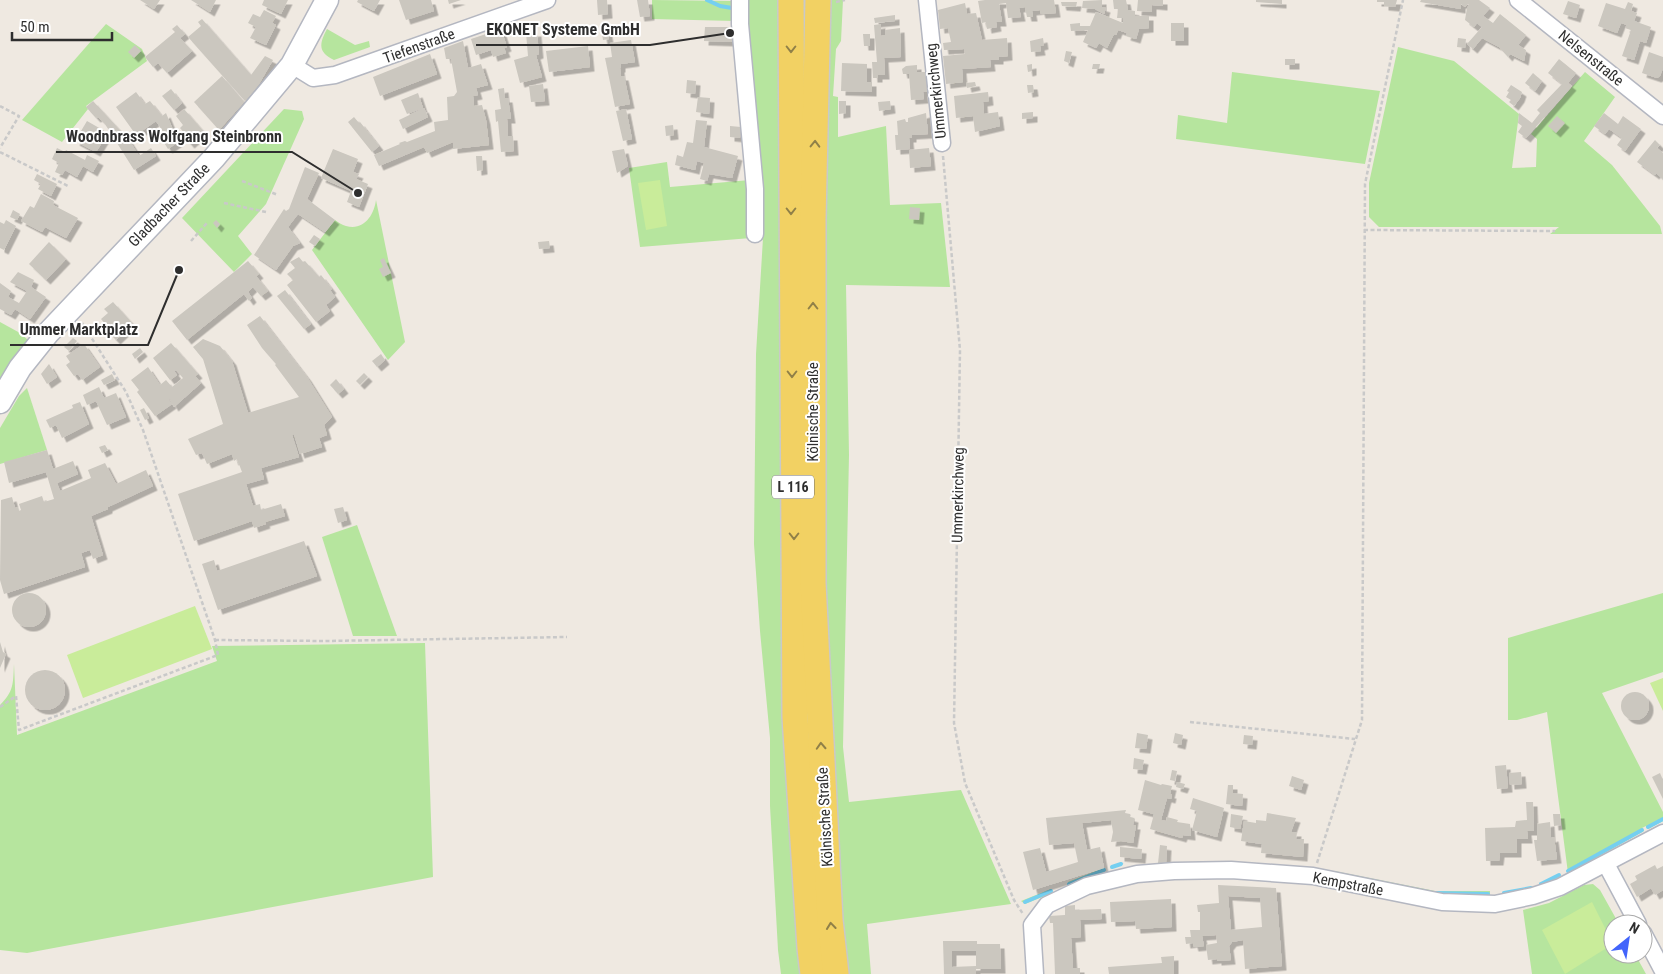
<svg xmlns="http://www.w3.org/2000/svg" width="1663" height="974" font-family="'Roboto Condensed',sans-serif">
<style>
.green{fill:#b6e59e}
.pitch{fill:#c9ec9a}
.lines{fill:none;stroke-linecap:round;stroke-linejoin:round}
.stream{stroke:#75cff0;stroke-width:4}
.building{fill:#cbc7bf;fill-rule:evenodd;filter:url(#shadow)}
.street-casing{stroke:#b4b7c1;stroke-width:19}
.secondary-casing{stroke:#b4b7c1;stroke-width:25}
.primary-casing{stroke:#c9c9c9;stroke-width:28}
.path{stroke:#c9c9c9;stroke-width:2.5;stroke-dasharray:4 2.5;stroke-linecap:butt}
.street{stroke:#fff;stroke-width:16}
.secondary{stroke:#fff;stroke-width:22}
.primary{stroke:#f2d163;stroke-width:25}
.oneway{stroke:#908048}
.labels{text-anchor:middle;stroke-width:4;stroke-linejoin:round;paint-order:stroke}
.shield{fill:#fff;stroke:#6d6d6d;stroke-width:1}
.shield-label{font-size:14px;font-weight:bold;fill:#2e2e2e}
.street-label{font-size:15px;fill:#2e2e2e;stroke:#fff}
.leader{fill:none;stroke:#2e2e2e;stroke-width:2}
.callout-dot{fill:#2e2e2e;stroke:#fff;stroke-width:2}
.callout-label{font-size:16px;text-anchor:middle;font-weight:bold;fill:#2e2e2e;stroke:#fff;stroke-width:4;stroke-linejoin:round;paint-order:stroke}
</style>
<defs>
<filter id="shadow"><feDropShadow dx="4.5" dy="4.5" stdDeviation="0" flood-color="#0004"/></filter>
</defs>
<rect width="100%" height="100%" fill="#efe9e1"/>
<g class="green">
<path d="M 652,0 L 735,1 L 735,21 L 652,19 Z"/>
<path d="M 744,0 L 780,0 L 804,974 L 781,974 L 778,950 L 770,806 L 770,738 L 760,631 L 754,544 L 756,354 L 763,238 L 760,238 Z"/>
<path d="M 827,0 L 843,0 L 841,41 L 836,49 L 833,96 L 838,97 L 838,137 L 886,126 L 890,205 L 941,203 L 950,287 L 846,285 L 849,455 L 843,747 L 849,802 L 961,790 L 1011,904 L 867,924 L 871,974 L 844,974 L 826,667 L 823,508 Z"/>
<path d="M 106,24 L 142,49 L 147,61 L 86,106 L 88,109 L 62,142 L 22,120 Z"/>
<path d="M 327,29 L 355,45 L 369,41 L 370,47 L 334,60 C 318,52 319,44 327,29 Z"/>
<path d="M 1398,47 L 1454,61 L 1519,114 L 1512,168 L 1536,167 L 1537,139 L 1531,134 L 1585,72 L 1615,97 L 1584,141 L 1612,165 L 1660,226 L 1662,234 L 1550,234 L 1559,227 L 1379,227 L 1369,217 L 1369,183 Z"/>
<path d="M 1232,72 L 1380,91 L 1365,164 L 1176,139 L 1178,115 L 1227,123 Z"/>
<path d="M 284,109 L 302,111 L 304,119 L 266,204 L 238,236 L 252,254 L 234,272 L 182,218 Z"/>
<path d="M 667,162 L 670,187 L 750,180 L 751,238 L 640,247 L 629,168 Z"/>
<path d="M 376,200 L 405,342 L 388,360 L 312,250 L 335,220 C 338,222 342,225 346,226 C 364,231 374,215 376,200 Z"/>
<path d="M 0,322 L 20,333 L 28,340 L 0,382 Z"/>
<path d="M 27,388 L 47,450 L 0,464 L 0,428 L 19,396 Z"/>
<path d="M 357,525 L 397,636 L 353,636 L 322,537 Z"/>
<path d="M 1663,593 L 1663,672 L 1602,693 L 1663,812 L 1663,821 L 1648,829 L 1646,826 L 1642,828 L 1644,831 L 1568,873 L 1547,712 L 1517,720 L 1508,720 L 1508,638 Z"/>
<path d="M 425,643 L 433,877 L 27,953 L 0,950 L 0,705 C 14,691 13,684 14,664 L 17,735 L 217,661 L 212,646 Z"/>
<path d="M 1104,868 L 1104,872 L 1069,886 L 1068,882 Z"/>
<path d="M 1334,871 L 1435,891 L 1490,891 L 1490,896 L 1434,895 L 1333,875 Z"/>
<path d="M 1593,884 L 1600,890 L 1619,924 L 1613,924 L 1613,954 L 1635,954 L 1646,974 L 1532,974 L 1523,910 L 1549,903 L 1584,885 Z"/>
<path d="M 1051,889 L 1052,893 L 1025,904 L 1021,901 Z"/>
</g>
<g class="pitch">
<path d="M 660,180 L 667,226 L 646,230 L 638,183 Z"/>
<path d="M 195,606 L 212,649 L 83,698 L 67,655 Z"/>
<path d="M 1663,678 L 1663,711 L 1650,683 Z"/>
<path d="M 1592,902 L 1613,944 L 1565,974 L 1542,930 Z"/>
</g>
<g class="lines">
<g class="stream">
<path d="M 707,0 L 720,6 L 732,8"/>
<path d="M 1648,827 L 1663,819"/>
<path d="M 1112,867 L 1121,864"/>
<path d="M 1568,871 L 1642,830"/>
<path d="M 1069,884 L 1104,870"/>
<path d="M 1541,884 L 1559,875"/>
<path d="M 1435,893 L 1488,894"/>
<path d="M 1504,893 L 1531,888"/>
<path d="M 1025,902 L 1051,891"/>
</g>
</g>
<g class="building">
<path d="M 140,0 L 160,0 L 154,9 Z"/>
<path d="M 191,0 L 216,0 L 210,12 Z"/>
<path d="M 264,0 L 288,0 L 281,14 L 262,5 Z"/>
<path d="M 358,0 L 380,0 L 374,11 L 357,2 Z"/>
<path d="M 399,0 L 431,0 L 434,11 L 406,20 Z"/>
<path d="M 448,0 L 461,0 L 449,4 Z"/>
<path d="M 597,0 L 607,0 L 608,14 L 598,15 Z"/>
<path d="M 637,0 L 648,0 L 650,16 L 640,17 Z"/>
<path d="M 985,0 L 1054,0 L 1056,13 L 1041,14 L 1040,10 L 1032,11 L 1033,17 L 1027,17 L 1025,7 L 1019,8 L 1021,17 L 1008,18 L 1006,3 L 999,4 L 1002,22 L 996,22 L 997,27 L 987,29 L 986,22 L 982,23 L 978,1 Z"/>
<path d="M 1102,0 L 1102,7 L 1106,8 L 1104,14 L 1095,9 L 1082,8 L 1083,1 Z"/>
<path d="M 1113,0 L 1126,0 L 1128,10 L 1135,11 L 1135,16 L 1149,16 L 1149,28 L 1139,29 L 1136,39 L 1126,36 L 1127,33 L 1118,30 L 1116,35 L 1114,34 L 1107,48 L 1099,43 L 1096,48 L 1083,42 L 1088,30 L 1071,31 L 1070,24 L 1080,23 L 1080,26 L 1090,26 L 1096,12 L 1123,23 L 1123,18 L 1117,18 L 1118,9 L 1114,9 Z"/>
<path d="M 1138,0 L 1163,0 L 1163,6 L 1152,5 L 1152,12 L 1137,11 Z"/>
<path d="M 1256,0 L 1282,0 L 1282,4 L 1256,2 Z"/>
<path d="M 1377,0 L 1397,0 L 1395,7 L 1384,6 L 1384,2 L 1377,2 Z"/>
<path d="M 1421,0 L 1479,0 L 1490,8 L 1483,16 L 1493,23 L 1500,14 L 1526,35 L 1518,45 L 1526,50 L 1524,61 L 1510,54 L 1508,57 L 1499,47 L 1482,38 L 1473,49 L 1467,44 L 1482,27 L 1477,23 L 1474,27 L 1465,20 L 1467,8 L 1469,5 L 1468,4 L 1465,7 L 1461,4 L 1461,9 L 1420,2 Z"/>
<path d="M 1568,1 L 1580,5 L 1576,18 L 1563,14 Z"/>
<path d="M 1061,2 L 1077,2 L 1076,7 L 1062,6 Z"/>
<path d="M 1628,2 L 1633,4 L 1631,11 L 1637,13 L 1634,21 L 1651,27 L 1646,43 L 1640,41 L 1634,60 L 1622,56 L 1631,30 L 1625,28 L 1627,25 L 1621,23 L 1617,33 L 1598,26 L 1606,3 L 1625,9 Z"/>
<path d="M 965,3 L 967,14 L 976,13 L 982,40 L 1007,38 L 1008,56 L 999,57 L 999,60 L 990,60 L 991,67 L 962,69 L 963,82 L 946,84 L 943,56 L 965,54 L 964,49 L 944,50 L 943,43 L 951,42 L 948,28 L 940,29 L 938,10 Z"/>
<path d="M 264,10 L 276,16 L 272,23 L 276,25 L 266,45 L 250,38 L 256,27 L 248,23 L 253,14 L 260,17 Z"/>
<path d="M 895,15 L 895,21 L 875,23 L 874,18 Z"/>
<path d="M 202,19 L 251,75 L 265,56 L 273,60 L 259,84 L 245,101 L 188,37 L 201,26 L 198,22 Z"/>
<rect x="1171" y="23" width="13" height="18"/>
<path d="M 881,24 L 881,36 L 885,35 L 885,30 L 900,28 L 901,57 L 884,58 L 885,75 L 878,75 L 878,78 L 873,78 L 872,62 L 877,62 L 874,25 Z"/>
<path d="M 177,25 L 185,34 L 180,38 L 192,51 L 167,73 L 158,63 L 153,67 L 145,57 L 175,32 L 172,29 Z"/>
<path d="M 607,27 L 609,39 L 603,40 L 601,28 Z"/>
<path d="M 705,27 L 734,27 L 733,42 L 704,41 Z"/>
<path d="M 501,29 L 507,47 L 504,48 L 506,53 L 493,57 L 491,50 L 476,55 L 471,39 Z"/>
<path d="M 537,32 L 539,54 L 536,55 L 542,77 L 520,83 L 514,60 L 528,56 L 526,33 Z"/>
<path d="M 863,34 L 870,34 L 870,46 L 864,46 Z"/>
<path d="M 1043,38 L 1044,45 L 1040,46 L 1041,51 L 1031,52 L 1030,41 Z"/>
<path d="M 1458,38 L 1466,39 L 1465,48 L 1457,47 Z"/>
<path d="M 631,40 L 635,62 L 621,64 L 621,68 L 620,68 L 621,76 L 624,76 L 630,104 L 615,107 L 605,58 L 612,57 L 610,43 Z"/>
<path d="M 463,41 L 468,68 L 481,64 L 488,85 L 476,88 L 478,95 L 473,96 L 474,106 L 482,105 L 486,120 L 489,145 L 453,149 L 453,142 L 427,153 L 424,147 L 379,166 L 374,155 L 400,144 L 399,143 L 405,141 L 407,142 L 435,131 L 434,122 L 448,120 L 447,97 L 454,96 L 457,92 L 451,59 L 446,59 L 444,48 Z"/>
<path d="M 135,45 L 141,51 L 134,58 L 128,52 Z"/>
<path d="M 588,46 L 590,67 L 549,72 L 546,51 Z"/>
<path d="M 1066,51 L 1072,52 L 1069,63 L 1064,61 Z"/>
<path d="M 1649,52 L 1663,57 L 1663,68 L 1660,76 L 1657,78 L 1642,73 Z"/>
<path d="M 430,54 L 437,74 L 380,96 L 373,77 Z"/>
<rect x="1285" y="59" width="10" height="6"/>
<path d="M 1559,59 L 1576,73 L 1568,83 L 1572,86 L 1526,138 L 1518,132 L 1522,126 L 1518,123 L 1519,113 L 1532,123 L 1540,113 L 1537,110 L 1562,84 L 1548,73 Z"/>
<path d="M 842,63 L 867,64 L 867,82 L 872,82 L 872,92 L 841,91 Z"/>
<path d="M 1032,64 L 1032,71 L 1028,72 L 1027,65 Z"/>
<path d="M 1093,64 L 1100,64 L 1099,69 L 1092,69 Z"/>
<path d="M 917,65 L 917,72 L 925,72 L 927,92 L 923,92 L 924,99 L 911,100 L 909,74 L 903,74 L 902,69 L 906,66 Z"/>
<path d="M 1533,73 L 1542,81 L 1535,91 L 1525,83 Z"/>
<path d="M 222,76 L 244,102 L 219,130 L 194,102 Z"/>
<path d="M 687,80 L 696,81 L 695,94 L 686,93 Z"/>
<path d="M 975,82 L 976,86 L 967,88 L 966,83 Z"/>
<path d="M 543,84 L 545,101 L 531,102 L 529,86 Z"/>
<path d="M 1027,85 L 1033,85 L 1034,92 L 1028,93 Z"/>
<path d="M 1511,85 L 1522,92 L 1520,98 L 1514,106 L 1509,102 L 1511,100 L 1506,97 L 1509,92 L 1507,91 Z"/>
<path d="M 504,88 L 505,98 L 508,98 L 511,119 L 507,119 L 508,136 L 513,136 L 514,151 L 501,152 L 498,121 L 496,122 L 495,110 L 501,109 L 498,89 Z"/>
<path d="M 171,89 L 182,103 L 174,110 L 162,96 Z"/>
<path d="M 136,92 L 145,104 L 150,101 L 162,116 L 166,113 L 178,142 L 168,149 L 163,141 L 167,138 L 156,121 L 136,135 L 116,107 Z"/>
<path d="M 988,92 L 989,101 L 983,102 L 984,114 L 998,112 L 1000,126 L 975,132 L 973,116 L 956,118 L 954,96 Z"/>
<path d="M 418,93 L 423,108 L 407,114 L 401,100 Z"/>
<path d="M 698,97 L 710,98 L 709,114 L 696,112 Z"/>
<path d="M 93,101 L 129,140 L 139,156 L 151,148 L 156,156 L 134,170 L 105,124 L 98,117 L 96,118 L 86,107 Z"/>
<path d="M 839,101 L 846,101 L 846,113 L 839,114 Z"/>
<path d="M 890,101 L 891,109 L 879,111 L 878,102 Z"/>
<path d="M 424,108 L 428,117 L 403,129 L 399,120 Z"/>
<path d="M 184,109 L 204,132 L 190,144 L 184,137 L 186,135 L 180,128 L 183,125 L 176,116 Z"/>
<path d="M 626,109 L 632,139 L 623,141 L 616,111 Z"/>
<path d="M 1033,112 L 1033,118 L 1022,119 L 1022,113 Z"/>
<path d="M 926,113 L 928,134 L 912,135 L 912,138 L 909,138 L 910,149 L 896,150 L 895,135 L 898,135 L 897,121 L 905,119 L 906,122 L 908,122 L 908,118 Z"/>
<path d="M 1604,113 L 1618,124 L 1623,116 L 1641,129 L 1625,151 L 1617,145 L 1622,138 L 1609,129 L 1605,134 L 1594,126 Z"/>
<path d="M 1557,116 L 1565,123 L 1556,133 L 1548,126 Z"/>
<path d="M 354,117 L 359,123 L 360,122 L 379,146 L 372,152 L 348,122 Z"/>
<path d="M 696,120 L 707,121 L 704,147 L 738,156 L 732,178 L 709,174 L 707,181 L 700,179 L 704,163 L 697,161 L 695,170 L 675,165 L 677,155 L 683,157 L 687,142 L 693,143 Z"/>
<path d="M 87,121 L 108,133 L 96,152 L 75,141 Z"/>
<path d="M 673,125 L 674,135 L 666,136 L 665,126 Z"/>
<path d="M 730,126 L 741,127 L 740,138 L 730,137 Z"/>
<path d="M 1655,140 L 1660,145 L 1657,148 L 1663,153 L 1663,179 L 1656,173 L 1655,175 L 1637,162 Z"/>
<path d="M 57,148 L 65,152 L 66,150 L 85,160 L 87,155 L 99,161 L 93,172 L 83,166 L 77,177 L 65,170 L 62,175 L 55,172 L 59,163 L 52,159 Z"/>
<path d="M 929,148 L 931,166 L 910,168 L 909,150 Z"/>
<path d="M 333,149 L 358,159 L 353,172 L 359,174 L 356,179 L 368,184 L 359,207 L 347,202 L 351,191 L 321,178 Z"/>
<path d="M 624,149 L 628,166 L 617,173 L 612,151 Z"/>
<path d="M 476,156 L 482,156 L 483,170 L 477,171 Z"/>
<path d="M 305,167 L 319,173 L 307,199 L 335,220 L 325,232 L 298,214 L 288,227 L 300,243 L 293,246 L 276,270 L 254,255 L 284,209 L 286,211 L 289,209 Z"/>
<path d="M 37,174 L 57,184 L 51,196 L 38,189 L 41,184 L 34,180 Z"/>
<path d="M 41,194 L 54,201 L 53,205 L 78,218 L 66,238 L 45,227 L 42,232 L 21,221 L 30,206 L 34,208 Z"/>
<path d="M 910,207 L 920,208 L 919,220 L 909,219 Z"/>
<path d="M 13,210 L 20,214 L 17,220 L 10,217 Z"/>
<path d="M 6,220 L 16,226 L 4,250 L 0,248 L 0,222 L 4,224 Z"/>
<path d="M 216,220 L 220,224 L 217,228 L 213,223 Z"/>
<path d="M 314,235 L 320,239 L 315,246 L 309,242 Z"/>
<path d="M 549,241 L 550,248 L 539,249 L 538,242 Z"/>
<path d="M 49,242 L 66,259 L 46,280 L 29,264 Z"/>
<path d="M 299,257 L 303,262 L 305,261 L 319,277 L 321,275 L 332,289 L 330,290 L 335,297 L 326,305 L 330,311 L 316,322 L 287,285 L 293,280 L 287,274 L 295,268 L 290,262 Z"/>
<path d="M 384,258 L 391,273 L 383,277 L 379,269 L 383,267 L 380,260 Z"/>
<path d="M 248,261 L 259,274 L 256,276 L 268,291 L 261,296 L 253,287 L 248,292 L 252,298 L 249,301 L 244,294 L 187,340 L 172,321 Z"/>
<path d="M 18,272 L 34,280 L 31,287 L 46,297 L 30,319 L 15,309 L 11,315 L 0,309 L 0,283 L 11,291 L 8,297 L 19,303 L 27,291 L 10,282 Z"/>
<path d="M 285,290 L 311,324 L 304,329 L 277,296 Z"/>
<path d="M 113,302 L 133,324 L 116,340 L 111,335 L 113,333 L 101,319 L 108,313 L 104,309 Z"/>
<path d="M 260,316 L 307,377 L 332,417 L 324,425 L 327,435 L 319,438 L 322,447 L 300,454 L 294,434 L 292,435 L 299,457 L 261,468 L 264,479 L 246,484 L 253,506 L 260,504 L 261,510 L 281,504 L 285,516 L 265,522 L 266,524 L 254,528 L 252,521 L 194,541 L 178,494 L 242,472 L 237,459 L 234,461 L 232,454 L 207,464 L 202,453 L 196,455 L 188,439 L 223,424 L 203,359 L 193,347 L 203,339 L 220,346 L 232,361 L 248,413 L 299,397 L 275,365 L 276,364 L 262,348 L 247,325 Z"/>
<path d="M 73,338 L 77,341 L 69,351 L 64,347 Z"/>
<path d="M 171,343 L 198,374 L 195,376 L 201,383 L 174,407 L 169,398 L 168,399 L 172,404 L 155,416 L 137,392 L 139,390 L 131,380 L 148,367 L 160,385 L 166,380 L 172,387 L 183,378 L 176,370 L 174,371 L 177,375 L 170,380 L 153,358 Z"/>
<path d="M 84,344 L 100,367 L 82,380 L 78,374 L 74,376 L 66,365 L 70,362 L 66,356 Z"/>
<path d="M 140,348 L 143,352 L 135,359 L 132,354 Z"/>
<path d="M 381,354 L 385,360 L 377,367 L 372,361 Z"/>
<path d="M 49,364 L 57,377 L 47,384 L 41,374 Z"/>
<path d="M 364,373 L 368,377 L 360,385 L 356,381 Z"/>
<path d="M 112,374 L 115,380 L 104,385 L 101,380 Z"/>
<path d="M 336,379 L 344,389 L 338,394 L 330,385 Z"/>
<path d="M 99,387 L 104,398 L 116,393 L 126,417 L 107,425 L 96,401 L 87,405 L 83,395 Z"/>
<path d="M 80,402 L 89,424 L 62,438 L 56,425 L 50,428 L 46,420 L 73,408 L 72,405 Z"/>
<path d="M 144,408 L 149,418 L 145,420 L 140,410 Z"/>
<path d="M 105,445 L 108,450 L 102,453 L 99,447 Z"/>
<path d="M 47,450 L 53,469 L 73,461 L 78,474 L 57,483 L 60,491 L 91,478 L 88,470 L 105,463 L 116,484 L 146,470 L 153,486 L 108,507 L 108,509 L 91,516 L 103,555 L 93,559 L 90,550 L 81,553 L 85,567 L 4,594 L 0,580 L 1,500 L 12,497 L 15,508 L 18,507 L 19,511 L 21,510 L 19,504 L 42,496 L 44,502 L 54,499 L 46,472 L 9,483 L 4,462 Z"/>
<path d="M 343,507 L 347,520 L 338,523 L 334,509 Z"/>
<path d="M 304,541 L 317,576 L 218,610 L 202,564 L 214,560 L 217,571 Z"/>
<circle cx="29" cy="610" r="17"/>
<path d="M 0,642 L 3,652 L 6,654 L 0,668 Z"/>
<circle cx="45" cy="690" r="20"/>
<circle cx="1635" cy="706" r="14"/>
<path d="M 1137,733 L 1148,735 L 1146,749 L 1135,748 Z"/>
<path d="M 1175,733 L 1183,735 L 1181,745 L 1173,743 Z"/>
<path d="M 1244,735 L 1253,736 L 1252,745 L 1243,744 Z"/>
<path d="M 1134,758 L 1144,760 L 1142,770 L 1133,769 Z"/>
<path d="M 1506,765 L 1508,788 L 1497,789 L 1495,766 Z"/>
<path d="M 1172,770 L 1177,771 L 1175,781 L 1170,780 Z"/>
<path d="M 1521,772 L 1522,784 L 1510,785 L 1509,773 Z"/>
<path d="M 1660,773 L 1663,780 L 1663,799 L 1652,777 Z"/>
<path d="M 1292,776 L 1304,780 L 1301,790 L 1289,786 Z"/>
<path d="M 1145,780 L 1161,785 L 1162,784 L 1172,786 L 1170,794 L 1172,794 L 1171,799 L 1167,798 L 1161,820 L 1166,821 L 1167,817 L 1178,820 L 1177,822 L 1190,824 L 1191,836 L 1183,835 L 1182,838 L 1150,829 L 1154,814 L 1138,810 Z"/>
<path d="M 1177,782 L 1185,784 L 1183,789 L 1176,787 Z"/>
<path d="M 1228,785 L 1233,785 L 1233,793 L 1243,794 L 1242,806 L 1226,804 Z"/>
<path d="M 1193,798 L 1224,808 L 1217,837 L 1192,830 L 1197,811 L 1190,809 Z"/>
<path d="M 1526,802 L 1533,802 L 1534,831 L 1527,831 L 1528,839 L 1517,839 L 1517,853 L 1500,853 L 1499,861 L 1486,861 L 1485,828 L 1515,827 L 1516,821 L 1527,820 Z"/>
<path d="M 1126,810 L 1125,813 L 1130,814 L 1130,817 L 1134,818 L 1133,825 L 1136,825 L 1133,843 L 1121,841 L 1111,842 L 1113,832 L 1111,820 L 1082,823 L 1087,850 L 1100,847 L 1104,868 L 1033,890 L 1023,852 L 1040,848 L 1046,872 L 1078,862 L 1074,843 L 1049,845 L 1046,818 Z"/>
<path d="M 1267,813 L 1296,818 L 1291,832 L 1297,832 L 1296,839 L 1304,839 L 1303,857 L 1261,853 L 1262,844 L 1241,841 L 1244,821 L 1256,823 L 1256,820 L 1266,821 Z"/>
<path d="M 1231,814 L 1243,816 L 1240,829 L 1230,827 Z"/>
<path d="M 1553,814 L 1560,814 L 1561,825 L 1554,826 Z"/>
<path d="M 1550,822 L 1551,838 L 1554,837 L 1557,859 L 1537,861 L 1534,840 L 1537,840 L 1537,824 Z"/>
<path d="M 1160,845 L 1167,846 L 1166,863 L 1158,863 Z"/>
<path d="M 1120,847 L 1142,849 L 1141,859 L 1120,857 Z"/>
<path d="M 1655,865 L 1657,869 L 1663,866 L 1663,890 L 1655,895 L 1651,888 L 1637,897 L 1630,884 L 1637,880 L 1635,876 Z"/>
<path d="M 1218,885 L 1276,888 L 1282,966 L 1245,969 L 1243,940 L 1232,942 L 1229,946 L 1231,960 L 1217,961 L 1217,959 L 1208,960 L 1206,945 L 1217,943 L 1216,935 L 1202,936 L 1204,946 L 1194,947 L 1193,943 L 1186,944 L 1185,937 L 1191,937 L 1190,930 L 1200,930 L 1200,912 L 1198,912 L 1197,905 L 1219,903 ZM 1228,896 L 1260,898 L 1262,927 L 1231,930 Z"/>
<path d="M 1171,899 L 1172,927 L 1136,929 L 1135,921 L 1111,922 L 1110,902 Z"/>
<path d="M 1075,905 L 1075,910 L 1101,909 L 1102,919 L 1080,920 L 1081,937 L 1071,938 L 1073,968 L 1080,968 L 1080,974 L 1055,974 L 1053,923 L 1050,923 L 1049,916 L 1065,915 L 1065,906 Z"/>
<path d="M 943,941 L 977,941 L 977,944 L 1000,944 L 1001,969 L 976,969 L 976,974 L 944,974 ZM 952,951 L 976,951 L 976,966 L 952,967 Z"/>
<path d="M 1174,956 L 1174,974 L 1109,974 L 1108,967 L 1162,963 L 1161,957 Z"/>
</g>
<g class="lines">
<g class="street-casing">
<g id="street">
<path d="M 740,0 L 740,24 L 755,189 L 755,234"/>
<path d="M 927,0 L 942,143"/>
<path d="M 1518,0 L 1663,116"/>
<path d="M 292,65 L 313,78 L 335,75 L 547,0"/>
<path d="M 1606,864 L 1638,924"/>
<path d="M 1643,933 L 1663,971"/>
<path d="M 1035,974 L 1032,925 L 1047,905 L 1087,886 L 1137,874 L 1174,871 L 1231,870 L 1313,876 L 1442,902 L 1495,904 L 1533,896 L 1560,887 L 1663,833"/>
</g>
</g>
<g class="secondary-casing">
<path id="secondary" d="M 0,402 L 20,368 L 48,333 L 214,158 L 292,65 L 327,0"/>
</g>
<g class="primary-casing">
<g id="primary">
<path d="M 791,0 L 795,717 L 810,948 L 813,974"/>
<path d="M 818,0 L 813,219 L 813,583 L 830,920 L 836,974"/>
</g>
</g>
<g class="path">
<path d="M 836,2 L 845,0"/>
<path d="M 0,106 L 19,116 L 0,148"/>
<path d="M 0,152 L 68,186"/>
<path d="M 943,156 L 960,350 L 954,723 L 965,783 L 1014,900 L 1023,914"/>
<path d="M 242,181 L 278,195"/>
<path d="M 224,203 L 266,212"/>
<path d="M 1364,230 L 1555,231"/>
<path d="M 191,241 L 207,223"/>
<path d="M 215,640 L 325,641 L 567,637"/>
<path d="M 0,707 L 16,696 L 19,730 L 218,655 L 215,640 L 143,430 L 126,392 L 82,323"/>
<path d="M 1190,722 L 1355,739"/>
<path d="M 1317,863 L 1362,720 L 1365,184 L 1403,0"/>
</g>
<use href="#street" class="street"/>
<use href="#secondary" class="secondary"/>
<use href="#primary" class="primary"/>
</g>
<defs><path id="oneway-chevron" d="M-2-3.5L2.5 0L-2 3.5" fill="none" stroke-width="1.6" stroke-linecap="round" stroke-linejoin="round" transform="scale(1.25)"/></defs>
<g class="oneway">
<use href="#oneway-chevron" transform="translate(791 49) rotate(90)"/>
<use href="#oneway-chevron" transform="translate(815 144) rotate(-89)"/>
<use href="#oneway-chevron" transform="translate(791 211) rotate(90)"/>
<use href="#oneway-chevron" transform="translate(813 306) rotate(-90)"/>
<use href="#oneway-chevron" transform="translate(792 374) rotate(90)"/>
<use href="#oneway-chevron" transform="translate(794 536) rotate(90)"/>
<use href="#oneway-chevron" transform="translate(821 746) rotate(-93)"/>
<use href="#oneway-chevron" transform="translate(831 926) rotate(-96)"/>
</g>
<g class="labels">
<rect class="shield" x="772" y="475.5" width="42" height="23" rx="4"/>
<g class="shield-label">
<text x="793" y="492">L 116</text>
</g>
<g class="street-label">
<text transform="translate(419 46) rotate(-20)" y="5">Tiefenstraße</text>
<text transform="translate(1591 58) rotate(39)" y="5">Nelsenstraße</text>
<text transform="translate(936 91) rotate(-96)" y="5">Ummerkirchweg</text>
<text transform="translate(169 205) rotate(-46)" y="5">Gladbacher Straße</text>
<text transform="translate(813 412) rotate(-90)" y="5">Kölnische Straße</text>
<text transform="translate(958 495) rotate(-89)" y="5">Ummerkirchweg</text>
<text transform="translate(825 817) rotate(-93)" y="5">Kölnische Straße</text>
<text transform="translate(1348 884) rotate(11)" y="5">Kempstraße</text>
</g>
</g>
<path class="leader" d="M730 33L650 45H476M358 193L292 152H56M179 270L148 345H10"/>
<g class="callout-dot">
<circle cx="730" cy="33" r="5"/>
<circle cx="358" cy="193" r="5"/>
<circle cx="179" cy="270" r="5"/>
</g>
<g class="callout-label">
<text x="563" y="35">EKONET Systeme GmbH</text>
<text x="174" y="142">Woodnbrass Wolfgang Steinbronn</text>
<text x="79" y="335">Ummer Marktplatz</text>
</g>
<g transform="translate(1628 939) rotate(30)"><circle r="24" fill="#ffffff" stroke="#ababab"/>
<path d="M0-4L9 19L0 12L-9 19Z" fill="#4264fb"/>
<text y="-8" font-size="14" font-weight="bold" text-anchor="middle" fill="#2e2e2e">N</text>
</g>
<path d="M12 32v8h100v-8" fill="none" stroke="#2e2e2e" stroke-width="2.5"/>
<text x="20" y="32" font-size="15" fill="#2e2e2e" stroke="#ffffff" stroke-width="4" paint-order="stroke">50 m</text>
</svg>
